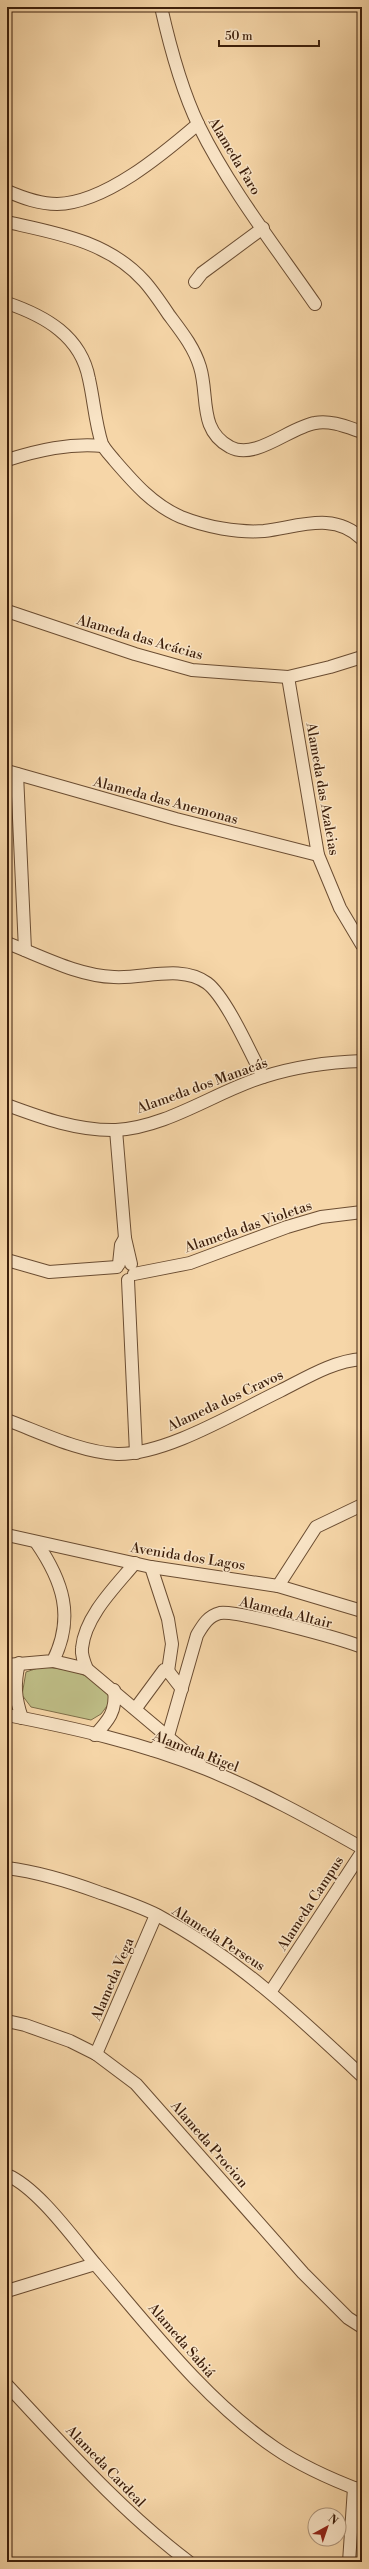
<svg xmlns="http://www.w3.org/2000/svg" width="369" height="2569" font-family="'Libre Bodoni',serif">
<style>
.park{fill:#bebd86;stroke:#7e6e48}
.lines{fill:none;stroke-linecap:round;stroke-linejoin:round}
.street-casing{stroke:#6b4d32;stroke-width:14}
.street{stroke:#f9e4c6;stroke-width:12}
.labels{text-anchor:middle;stroke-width:3;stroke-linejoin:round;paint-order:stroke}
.street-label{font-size:14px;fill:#3d1f0b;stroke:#f9e4c6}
</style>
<rect width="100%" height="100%" fill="#f6d6a8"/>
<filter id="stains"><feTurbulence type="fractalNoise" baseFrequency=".005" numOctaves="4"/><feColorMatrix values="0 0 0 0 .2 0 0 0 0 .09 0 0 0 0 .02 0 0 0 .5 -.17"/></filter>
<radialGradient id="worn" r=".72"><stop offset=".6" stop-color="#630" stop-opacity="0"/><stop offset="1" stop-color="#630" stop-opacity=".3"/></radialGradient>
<path class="park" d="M 41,1667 C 71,1669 85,1672 108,1691 L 110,1702 L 101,1714 L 91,1720 L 31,1707 L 22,1695 L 26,1672 Z"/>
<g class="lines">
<g class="street-casing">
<g id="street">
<path d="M 161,7 C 170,47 181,89 199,126 C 230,189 275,246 315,304"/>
<path d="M 7,191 C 23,198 39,204 57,204 C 105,203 163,154 198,124"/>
<path d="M 7,222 C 56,233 108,241 144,281 C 153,291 161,303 169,315 C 181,331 194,347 200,367 C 209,396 198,430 230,447 C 255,461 290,427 315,423 C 331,420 347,427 362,432"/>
<path d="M 195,282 L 202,273 L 263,228"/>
<path d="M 7,303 C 45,316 81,336 89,379 C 94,401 95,422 102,444 C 105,450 111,456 115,461 C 134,483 153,505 181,517 C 206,527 238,533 264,531 C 298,527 334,511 362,539"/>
<path d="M 7,460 C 39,450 69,443 103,446"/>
<path d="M 7,611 L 135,654 L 192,670 L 288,677 L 330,667 L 362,657"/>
<path d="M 288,677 L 318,855 L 340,908 L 362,945"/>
<path d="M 7,771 L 176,819 L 318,855"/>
<path d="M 17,774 L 25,950"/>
<path d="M 7,943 C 41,956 78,976 114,977 C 144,979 181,964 207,983 C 226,997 251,1054 263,1077"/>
<path d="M 7,1105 C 42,1118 78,1131 116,1130 C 168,1127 215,1092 263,1077 C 294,1067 330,1062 362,1061"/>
<path d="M 116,1130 L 125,1238 L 131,1264"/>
<path d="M 7,1260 L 49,1272 L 117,1267"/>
<path d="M 119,1264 L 121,1245 L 125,1238"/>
<path d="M 134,1274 L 190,1263 L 287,1227 L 321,1217 L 362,1212"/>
<path d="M 128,1280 L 136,1453"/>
<path d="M 7,1420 C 42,1433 80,1452 117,1454 C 166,1455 236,1412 280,1391 C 306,1378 333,1361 362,1359"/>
<path d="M 7,1535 L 151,1567 L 278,1586 L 362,1611"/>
<path d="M 135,1563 C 116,1586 85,1616 82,1648 C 81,1655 84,1662 87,1669 L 200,1764"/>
<path d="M 151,1567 L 168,1619 L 172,1644 L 168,1671"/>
<path d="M 278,1586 L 316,1527 L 362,1505"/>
<path d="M 53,1661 L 87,1669"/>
<path d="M 19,1663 C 14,1684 15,1698 22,1718"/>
<path d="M 7,1665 L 53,1661 C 75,1617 63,1581 36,1542"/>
<path d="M 136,1708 L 164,1670 L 168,1671 L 182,1689"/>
<path d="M 7,1715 C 74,1728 142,1743 206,1769 C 260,1791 311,1819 362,1848"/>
<path d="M 95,1735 C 108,1721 117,1711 114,1690"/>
<path d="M 153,1750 L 168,1736 L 197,1635 C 203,1625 208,1616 220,1613 C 237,1610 342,1639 362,1647"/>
<path d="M 7,1868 C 38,1872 68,1881 98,1892 C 118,1899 139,1906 157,1915 C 236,1957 298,2016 362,2076"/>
<path d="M 271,1991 L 362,1852"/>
<path d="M 7,2021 L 25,2025 L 70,2041 L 96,2054 L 136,2084 L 303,2273 L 348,2318 L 362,2327"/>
<path d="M 96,2054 L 156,1915"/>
<path d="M 7,2175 C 38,2188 74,2239 96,2265 C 151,2329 205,2400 275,2448 C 301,2466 333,2480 362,2491"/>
<path d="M 7,2291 L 95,2264"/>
<path d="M 7,2385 C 65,2447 121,2511 189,2562"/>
<path d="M 349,2562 L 354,2488"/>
</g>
</g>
<use href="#street" class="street"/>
</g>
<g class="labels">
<g class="street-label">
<text transform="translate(235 156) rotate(59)" y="5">Alameda Faro</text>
<text transform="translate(140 637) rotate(16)" y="5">Alameda das Acácias</text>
<text transform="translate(323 789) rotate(80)" y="5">Alameda das Azaleias</text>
<text transform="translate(166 800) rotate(15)" y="5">Alameda das Anemonas</text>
<text transform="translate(202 1085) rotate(-20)" y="5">Alameda dos Manacás</text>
<text transform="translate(248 1226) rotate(-19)" y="5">Alameda das Violetas</text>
<text transform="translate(225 1400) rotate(-25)" y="5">Alameda dos Cravos</text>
<text transform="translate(188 1556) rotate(9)" y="5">Avenida dos Lagos</text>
<text transform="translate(286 1612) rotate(14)" y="5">Alameda Altair</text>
<text transform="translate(196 1751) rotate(21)" y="5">Alameda Rigel</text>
<text transform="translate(310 1903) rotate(-57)" y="5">Alameda Campus</text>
<text transform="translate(219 1938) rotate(33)" y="5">Alameda Perseus</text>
<text transform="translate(112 1979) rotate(-67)" y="5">Alameda Vega</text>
<text transform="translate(210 2144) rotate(49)" y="5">Alameda Procion</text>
<text transform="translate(182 2340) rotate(49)" y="5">Alameda Sabiá</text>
<text transform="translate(106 2466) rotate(46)" y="5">Alameda Cardeal</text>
</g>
</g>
<rect width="369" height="2569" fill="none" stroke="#f6d6a8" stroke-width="24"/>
<rect x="8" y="8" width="353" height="2553" fill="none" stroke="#3d1f0b" stroke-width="2"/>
<rect x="12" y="12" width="345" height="2545" fill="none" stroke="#3d1f0b"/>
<g transform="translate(327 2527) rotate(40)"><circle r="19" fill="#f9e4c6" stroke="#ae957b"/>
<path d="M0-3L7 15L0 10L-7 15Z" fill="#8f2418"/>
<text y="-6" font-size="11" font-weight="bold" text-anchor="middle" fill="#3d1f0b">N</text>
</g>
<path d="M219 40v6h100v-6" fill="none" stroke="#3d1f0b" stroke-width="2"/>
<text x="225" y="40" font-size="12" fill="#3d1f0b" stroke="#f9e4c6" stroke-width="3" paint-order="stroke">50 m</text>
<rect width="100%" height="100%" filter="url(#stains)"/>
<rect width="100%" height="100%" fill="url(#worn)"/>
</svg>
